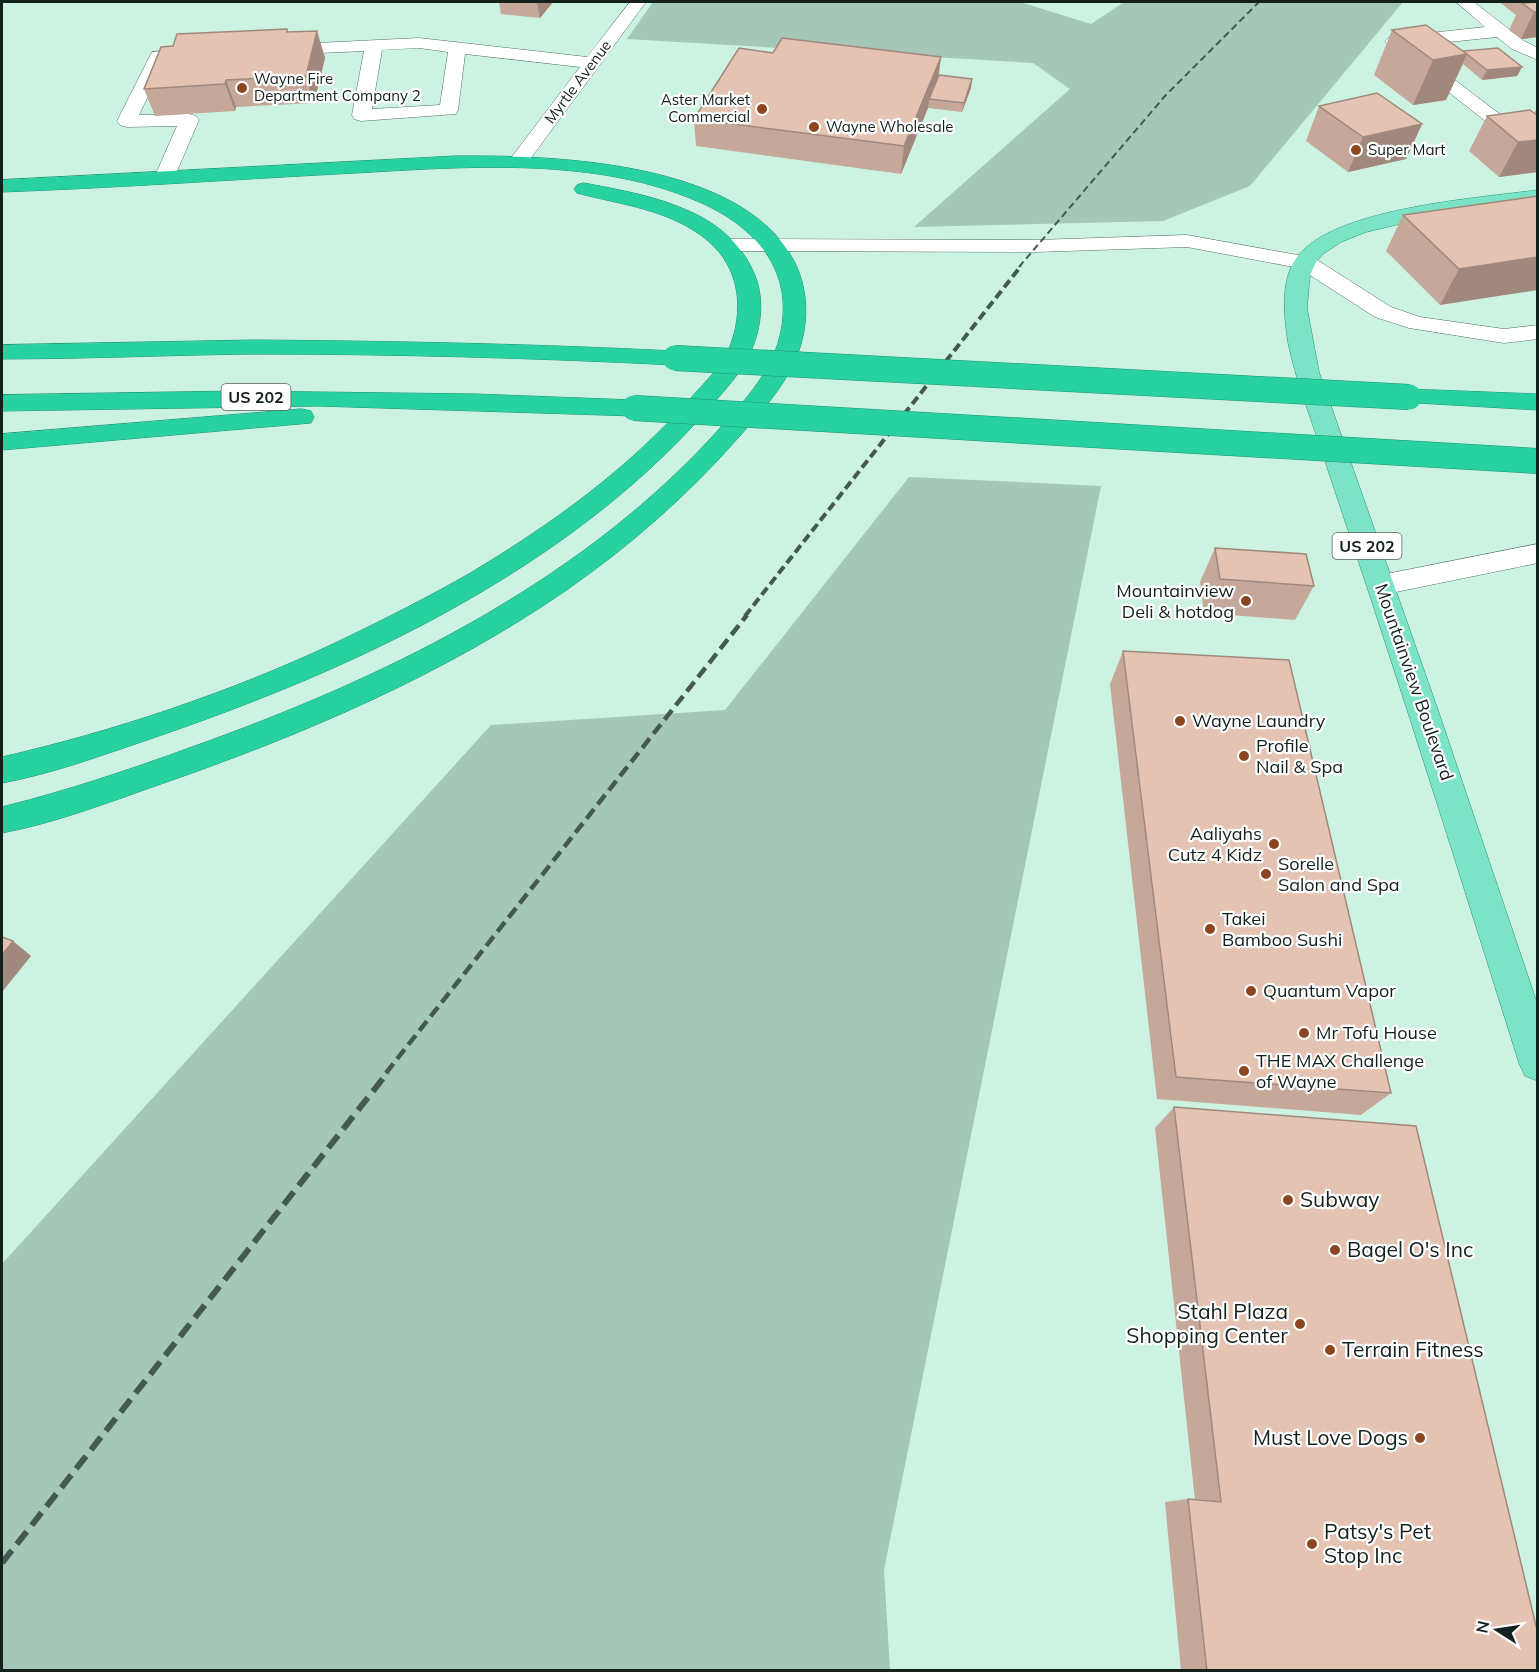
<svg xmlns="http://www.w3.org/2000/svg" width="1539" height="1672" font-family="Mulish,sans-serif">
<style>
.green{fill:#a5c7b8}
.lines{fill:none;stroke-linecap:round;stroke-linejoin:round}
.minor-casing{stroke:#4f7163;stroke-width:1}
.major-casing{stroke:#209371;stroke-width:1}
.highway-casing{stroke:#209371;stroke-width:1}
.minor{fill:#fff;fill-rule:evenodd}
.major{fill:#7de3c6;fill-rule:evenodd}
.highway{fill:#27d1a0;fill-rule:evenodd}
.rail-far3{stroke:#445950;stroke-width:2;stroke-dasharray:7 4;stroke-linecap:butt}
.rail-far2{stroke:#445950;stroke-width:4;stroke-dasharray:9 4.5;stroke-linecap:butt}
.rail-far1{stroke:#445950;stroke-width:4.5;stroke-dasharray:12 6;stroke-linecap:butt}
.rail{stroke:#445950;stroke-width:6;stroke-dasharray:16 8;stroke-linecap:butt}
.highway-bridge-casing{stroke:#209371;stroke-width:26;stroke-linecap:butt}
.highway-bridge{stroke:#27d1a0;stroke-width:25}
.wall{fill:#c5a89a}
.shaded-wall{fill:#a0887d}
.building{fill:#e5c3b3;stroke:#a0887d;stroke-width:1.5}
.poi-dot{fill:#8b451f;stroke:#fff;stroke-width:2}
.labels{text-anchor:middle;stroke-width:4.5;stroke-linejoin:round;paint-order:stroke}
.far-poi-label{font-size:15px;fill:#12211b;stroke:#fff;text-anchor:start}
.far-street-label{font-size:15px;fill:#12211b;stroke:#fff}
.shield{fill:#fff;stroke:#59645f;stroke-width:1.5}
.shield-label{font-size:16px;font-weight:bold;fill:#12211b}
.poi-label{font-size:18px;fill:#12211b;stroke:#fff;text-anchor:start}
.street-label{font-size:18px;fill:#12211b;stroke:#fff}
.near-poi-label{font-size:21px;fill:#12211b;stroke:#fff;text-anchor:start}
</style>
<rect width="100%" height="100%" fill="#ccf2e2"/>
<g class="green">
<path d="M 653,2 L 1020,2 L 1091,24 L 1124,2 L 1403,2 L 1250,186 L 1163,221 L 914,227 L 1070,89 L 1033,63 L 627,39 Z"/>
<path d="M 909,477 L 1101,486 L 884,1570 L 890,1670 L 2,1670 L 2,1264 L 491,725 L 725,710 Z"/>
</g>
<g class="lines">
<g class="minor-casing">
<g id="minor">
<path d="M 630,2 L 646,2 L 525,166 L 511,166 L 508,162 L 580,67 L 465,54 L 458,110 L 456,114 L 361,121 L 354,119 L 352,115 L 364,51 L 277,55 L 271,54 L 268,50 L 271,46 L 277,45 L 419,38 L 587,57 ZM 419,48 L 448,52 L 440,105 L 372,109 L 382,50 Z"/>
<path d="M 1456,2 L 1474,2 L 1524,41 L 1538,48 L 1538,60 L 1512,49 L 1497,37 L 1410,46 L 1538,143 L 1538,159 L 1531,157 L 1385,42 L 1388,38 L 1394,37 L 1485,27 Z"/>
<path d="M 190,49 L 196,50 L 199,54 L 196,58 L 165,61 L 139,115 L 189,114 L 196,116 L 199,120 L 174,178 L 171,182 L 157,182 L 154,178 L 177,126 L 127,127 L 120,125 L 117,121 L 152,52 Z"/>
<path d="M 1187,235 L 1314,258 L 1391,307 L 1420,317 L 1504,329 L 1538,325 L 1538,339 L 1504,343 L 1409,328 L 1375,317 L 1299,268 L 1187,247 L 1036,252 L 726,251 L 718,250 L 715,245 L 718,240 L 726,239 L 1036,240 Z"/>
<path d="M 1538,544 L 1538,563 L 1381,595 L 1371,592 L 1367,585 L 1371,578 L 1381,575 Z"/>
</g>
</g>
<g class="major-casing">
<path id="major" d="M 1538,190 L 1538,202 L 1421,219 L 1366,232 L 1341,242 L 1323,254 L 1316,262 L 1310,275 L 1307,308 L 1319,372 L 1439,713 L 1538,1006 L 1538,1081 L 1525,1076 L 1519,1063 C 1471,910 1423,757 1373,605 C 1355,551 1337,497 1319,443 C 1308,410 1295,377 1288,342 C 1284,315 1280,280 1297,257 C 1333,208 1479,198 1538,190 Z"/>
</g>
<g class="highway-casing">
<g id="highway">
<path d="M 455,156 C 553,155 742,161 794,261 C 807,286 809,316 801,344 C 791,380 763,410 738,438 C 688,495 631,545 568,589 C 444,675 300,736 158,785 C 107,803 55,823 2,833 L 2,807 C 66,791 129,770 192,747 C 380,680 573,587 711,438 C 743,402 780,367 783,316 C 787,259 746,222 697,201 C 588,154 453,168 337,174 C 226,180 113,188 2,192 L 2,180 Z"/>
<path d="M 584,183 C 620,190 657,196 691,212 C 718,224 741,244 753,271 C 765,296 762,326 751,351 C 742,372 725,390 710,407 C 632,497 533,566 428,622 C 337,670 244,707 147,740 C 100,756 51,774 2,783 L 2,757 C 115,731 228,693 333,644 C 381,621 427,598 472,572 C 552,524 628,469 690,399 C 703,384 719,369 728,351 C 745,312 741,268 707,240 C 669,209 622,205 577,193 L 574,189 L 577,185 Z"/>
<path d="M 254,340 C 395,341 535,344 675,351 L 683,353 L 687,358 L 683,363 L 675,365 C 534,358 393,354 252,354 C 168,355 85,359 2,359 L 2,345 Z"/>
<path d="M 1409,389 L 1538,394 L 1538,410 L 1400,402 L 1397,397 L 1400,392 Z"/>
<path d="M 239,391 L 476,394 L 634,400 L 643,403 L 646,408 L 643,413 L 634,416 L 318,406 L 2,411 L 2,395 Z"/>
<path d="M 302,409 L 311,411 L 314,417 L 311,423 L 2,450 L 2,434 Z"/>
</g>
</g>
<use href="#minor" class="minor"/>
<use href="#major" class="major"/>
<use href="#highway" class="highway"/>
<path class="rail-far3" d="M 1019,267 L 1165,96 L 1259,2"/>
<path class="rail-far2" d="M 745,616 L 1021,266"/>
<path class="rail-far1" d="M 386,1073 L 747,615"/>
<path class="rail" d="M 2,1563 L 388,1072"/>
<g class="highway-bridge-casing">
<g id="highway-bridge">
<path d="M 675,358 L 1409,397"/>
<path d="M 634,408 L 1538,461"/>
</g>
</g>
<use href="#highway-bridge" class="highway-bridge"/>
</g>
<g class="wall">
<path d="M 499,2 L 553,2 L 540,18 L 501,14 Z"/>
<path d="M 1499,2 L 1538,2 L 1538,37 L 1521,39 L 1509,30 L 1516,15 Z"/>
<path d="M 1392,30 L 1463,51 L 1522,67 L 1517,76 L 1482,80 L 1463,64 L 1446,100 L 1413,105 L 1374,75 Z"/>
<path d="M 317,31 L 325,58 L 314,103 L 236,107 L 235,111 L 155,116 L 144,89 L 173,46 L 289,32 Z"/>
<path d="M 773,53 L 941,57 L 939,75 L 971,88 L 962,112 L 928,108 L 901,174 L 696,146 L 694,119 Z"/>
<path d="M 1319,106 L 1422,124 L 1406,159 L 1348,172 L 1306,141 Z"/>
<path d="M 1536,110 L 1538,110 L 1538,172 L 1499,177 L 1469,151 L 1487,116 L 1534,113 Z"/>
<path d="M 1538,196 L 1440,305 L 1386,251 L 1403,215 Z"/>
<path d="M 1215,548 L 1314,586 L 1295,620 L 1204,613 L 1200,582 Z"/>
<path d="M 1123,651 L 1391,1093 L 1361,1115 L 1157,1099 L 1110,684 Z"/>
<path d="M 1174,1107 L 1538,1671 L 1181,1671 L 1165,1502 L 1188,1499 L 1195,1500 L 1155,1128 Z"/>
</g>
<g class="shaded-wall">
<path d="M 537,2 L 553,2 L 540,18 Z"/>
<path d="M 1534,12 L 1538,12 L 1538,37 L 1521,39 Z"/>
<path d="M 317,31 L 325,58 L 314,103 L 306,76 Z"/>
<path d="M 1467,54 L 1446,100 L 1413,105 L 1433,60 Z"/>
<path d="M 941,57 L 937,84 L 929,99 L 928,108 L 901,174 L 904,146 Z"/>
<path d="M 1522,67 L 1517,76 L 1482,80 L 1487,70 Z"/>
<path d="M 972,79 L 971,88 L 962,112 L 964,103 Z"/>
<path d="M 226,80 L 236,107 L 235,111 L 225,84 Z"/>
<path d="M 1422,124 L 1406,159 L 1348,172 L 1363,137 Z"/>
<path d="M 1538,140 L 1538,172 L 1499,177 L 1518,142 Z"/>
<path d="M 1538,257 L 1538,290 L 1440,305 L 1459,269 Z"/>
<path d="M 13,941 L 31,956 L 2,992 L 2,955 Z"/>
</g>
<g class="building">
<path d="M 1538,2 L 1538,12 L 1534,12 L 1522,3 Z"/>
<path d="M 1426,25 L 1467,54 L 1433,60 L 1392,30 Z"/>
<path d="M 287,29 L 287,32 L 317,31 L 306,76 L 226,80 L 225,84 L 144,89 L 161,47 L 173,46 L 177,34 Z"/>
<path d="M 782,38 L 941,57 L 904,146 L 694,119 L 739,48 L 773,53 Z"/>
<path d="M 1498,48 L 1522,67 L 1487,70 L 1463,51 Z"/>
<path d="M 939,75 L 972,79 L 964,103 L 929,99 Z"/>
<path d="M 1377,93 L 1422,124 L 1363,137 L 1319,106 Z"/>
<path d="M 1530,110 L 1538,116 L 1538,140 L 1518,142 L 1487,116 Z"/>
<path d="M 1538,196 L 1538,257 L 1459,269 L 1403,215 Z"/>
<path d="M 1215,548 L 1306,554 L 1314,586 L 1220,579 Z"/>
<path d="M 1123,651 L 1289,660 L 1391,1093 L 1176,1077 Z"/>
<path d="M 2,937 L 13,941 L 2,955 Z"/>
<path d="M 1174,1107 L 1416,1126 L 1538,1634 L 1538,1671 L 1207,1671 L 1188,1499 L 1221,1502 Z"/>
</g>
<g class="poi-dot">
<circle cx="242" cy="88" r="6"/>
<circle cx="762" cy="109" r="6"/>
<circle cx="814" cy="127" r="6"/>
<circle cx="1356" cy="150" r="6"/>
<circle cx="1246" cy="601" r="6"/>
<circle cx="1180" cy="721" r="6"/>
<circle cx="1244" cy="756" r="6"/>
<circle cx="1274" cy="844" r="6"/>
<circle cx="1266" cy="874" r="6"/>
<circle cx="1210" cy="929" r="6"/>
<circle cx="1251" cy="991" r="6"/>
<circle cx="1304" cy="1033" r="6"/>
<circle cx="1244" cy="1071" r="6"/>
<circle cx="1288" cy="1200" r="6"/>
<circle cx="1335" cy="1250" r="6"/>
<circle cx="1300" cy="1324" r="6"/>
<circle cx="1330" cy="1350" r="6"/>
<circle cx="1420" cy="1438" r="6"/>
<circle cx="1312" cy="1544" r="6"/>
</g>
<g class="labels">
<g class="far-poi-label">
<text x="254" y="84">Wayne Fire<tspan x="254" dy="17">Department Company 2</tspan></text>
<text x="750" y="105" text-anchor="end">Aster Market<tspan x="750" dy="17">Commercial</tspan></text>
<text x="826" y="132">Wayne Wholesale</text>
<text x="1368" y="155">Super Mart</text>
</g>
<g class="far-street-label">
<text transform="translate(578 82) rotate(-53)" y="5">Myrtle Avenue</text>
</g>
<g class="shield">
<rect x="221.5" y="384" width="69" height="26" rx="4.5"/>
<rect x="1332.5" y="533" width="69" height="26" rx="4.5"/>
</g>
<g class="shield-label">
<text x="256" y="403">US 202</text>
<text x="1367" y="552">US 202</text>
</g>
<g class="poi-label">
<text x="1234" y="597" text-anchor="end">Mountainview<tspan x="1234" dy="21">Deli &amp; hotdog</tspan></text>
<text x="1192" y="727">Wayne Laundry</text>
<text x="1256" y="752">Profile<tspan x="1256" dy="21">Nail &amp; Spa</tspan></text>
<text x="1262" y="840" text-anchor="end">Aaliyahs<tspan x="1262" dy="21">Cutz 4 Kidz</tspan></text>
<text x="1278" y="870">Sorelle<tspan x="1278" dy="21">Salon and Spa</tspan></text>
<text x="1222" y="925">Takei<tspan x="1222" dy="21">Bamboo Sushi</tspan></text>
<text x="1263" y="997">Quantum Vapor</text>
<text x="1316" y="1039">Mr Tofu House</text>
<text x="1256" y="1067">THE MAX Challenge<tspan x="1256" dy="21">of Wayne</tspan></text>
</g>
<g class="street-label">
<text transform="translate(1414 682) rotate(71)" y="6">Mountainview Boulevard</text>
</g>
<g class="near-poi-label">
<text x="1300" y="1207">Subway</text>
<text x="1347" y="1257">Bagel O's Inc</text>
<text x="1288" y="1319" text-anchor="end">Stahl Plaza<tspan x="1288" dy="24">Shopping Center</tspan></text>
<text x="1342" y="1357">Terrain Fitness</text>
<text x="1408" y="1445" text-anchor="end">Must Love Dogs</text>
<text x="1324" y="1539">Patsy's Pet<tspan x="1324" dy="24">Stop Inc</tspan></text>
</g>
</g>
<rect width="1539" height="1672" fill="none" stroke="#12211b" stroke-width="6"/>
<g transform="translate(1497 1630) rotate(282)" stroke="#ffffff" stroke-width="4.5" paint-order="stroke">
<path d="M0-4.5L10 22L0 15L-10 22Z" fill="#12211b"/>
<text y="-9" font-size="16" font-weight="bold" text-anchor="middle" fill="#12211b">N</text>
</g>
</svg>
